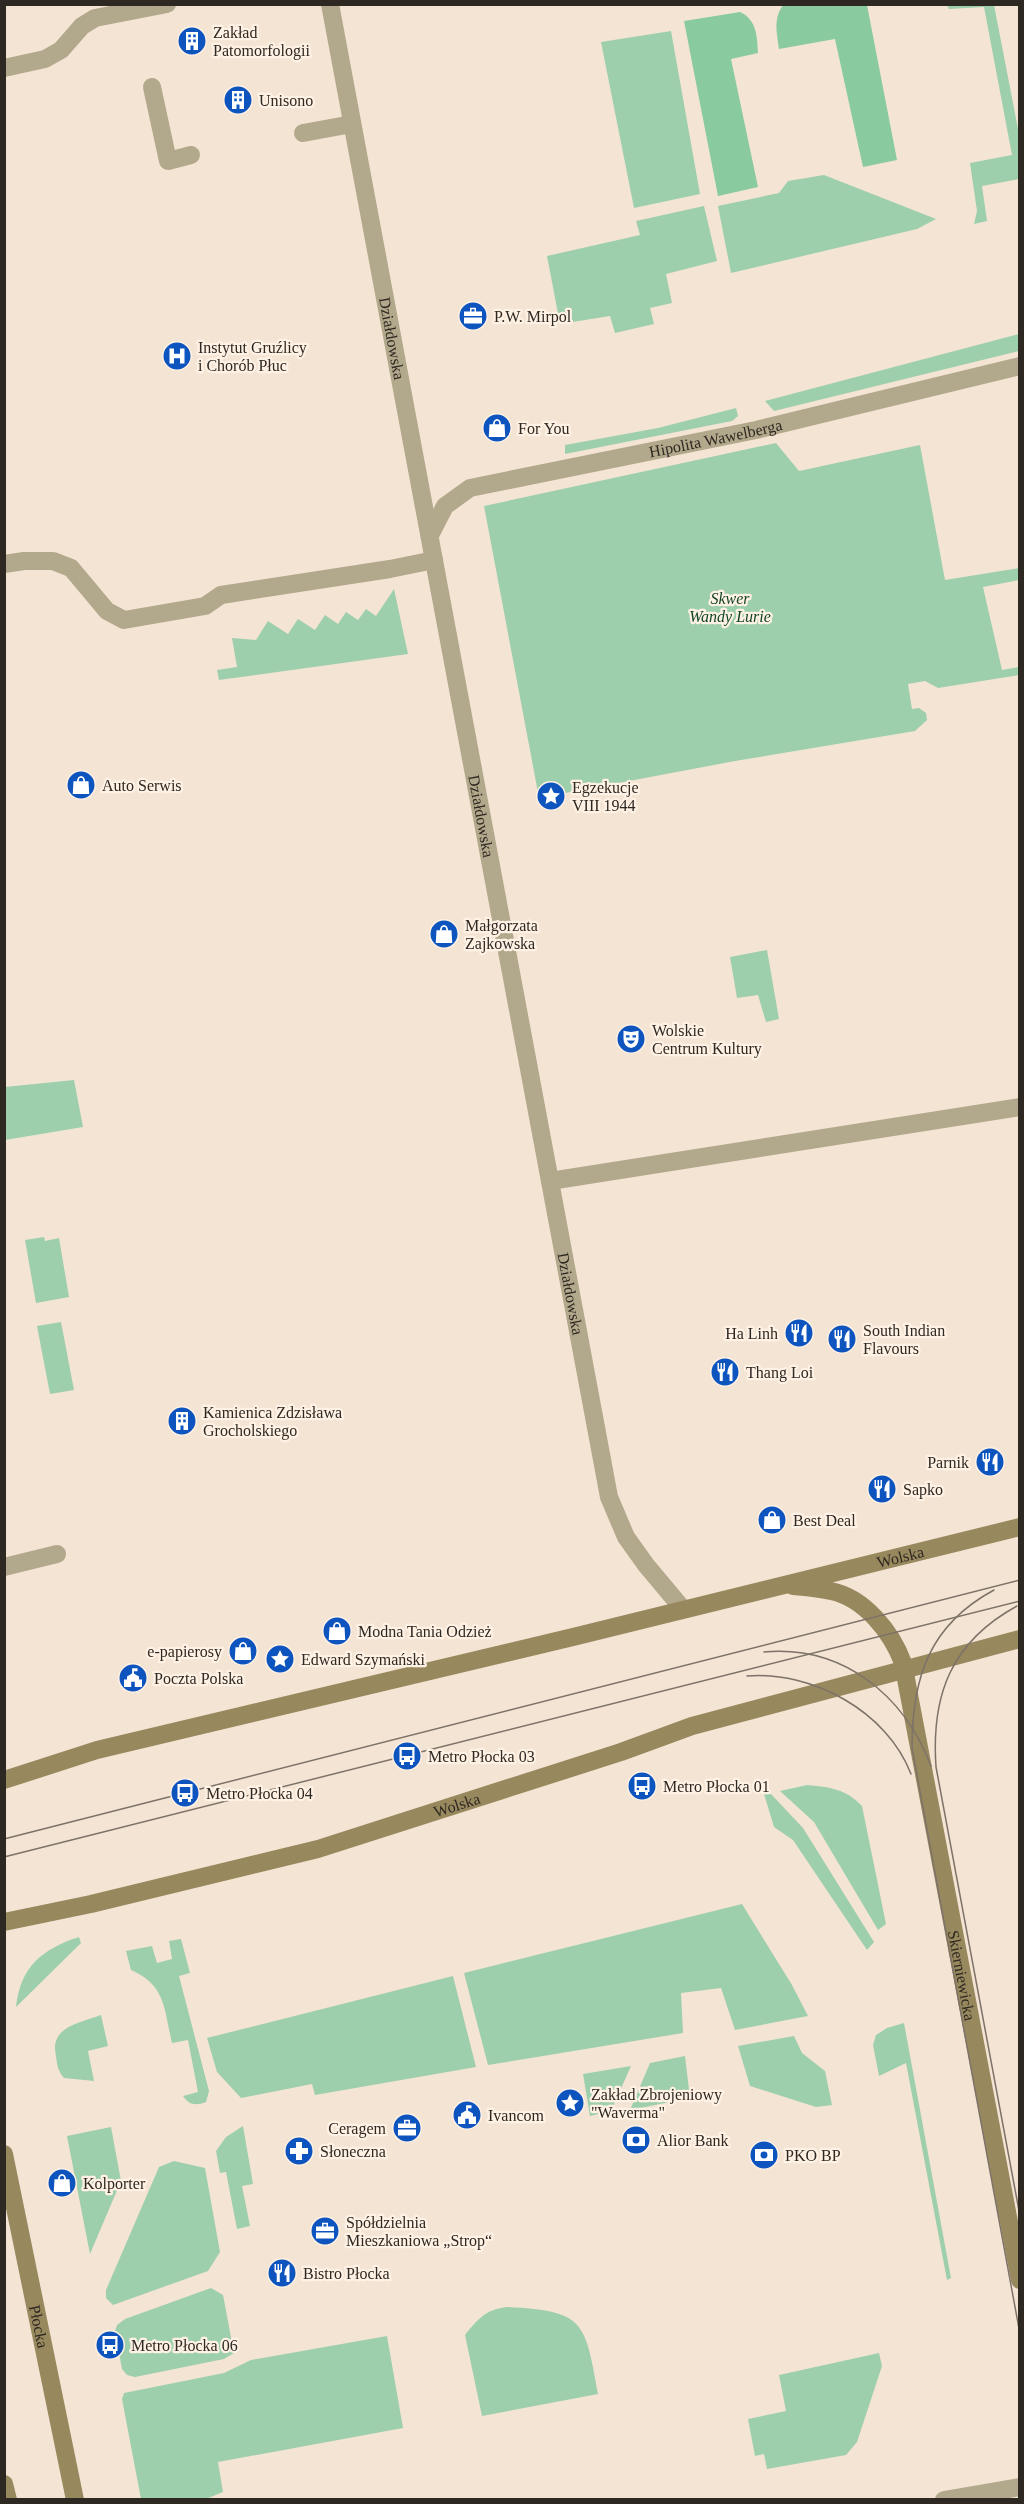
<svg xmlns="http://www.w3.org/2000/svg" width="1024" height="2504" font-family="Georgia,serif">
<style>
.green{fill:#9ecfad}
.forest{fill:#89cb9f}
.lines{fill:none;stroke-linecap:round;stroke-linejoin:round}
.lane{stroke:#b2a88b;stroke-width:18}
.street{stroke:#b2a88b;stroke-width:18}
.secondary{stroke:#98885e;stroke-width:18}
.tram{stroke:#7c7268;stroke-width:1.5}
.labels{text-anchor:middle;stroke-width:4.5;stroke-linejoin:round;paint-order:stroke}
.poi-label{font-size:16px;fill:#2e2822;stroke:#fff2e5;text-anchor:start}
.street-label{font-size:16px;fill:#2e2822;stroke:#fff2e5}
.park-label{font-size:16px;font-style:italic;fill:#114427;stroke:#fff2e5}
</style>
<rect width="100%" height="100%" fill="#f4e4d4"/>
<g class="green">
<path d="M 947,5 L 994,5 L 1019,134 L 1019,179 L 982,186 L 987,221 L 974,224 L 977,211 L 970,163 L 1012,155 L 984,7 L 949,9 Z"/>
<path d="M 671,31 L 700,194 L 634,208 L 601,42 Z"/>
<path d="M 824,175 L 936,219 L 917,229 L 731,273 L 718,206 L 779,193 L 788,181 Z"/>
<path d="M 704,206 L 717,261 L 666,274 L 672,303 L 650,308 L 654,324 L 615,333 L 610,316 L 560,324 L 547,256 L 640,235 L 636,221 Z"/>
<path d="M 1019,334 L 1019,351 L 774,411 L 765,401 Z"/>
<path d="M 736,408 L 738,416 L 732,421 L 565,454 L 565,445 L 658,428 Z"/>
<path d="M 776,443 L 799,471 L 920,445 L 945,580 L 1019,568 L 1019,580 L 983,587 L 1002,670 L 1019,667 L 1019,675 L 938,688 L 925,681 L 908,684 L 912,709 L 919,708 L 926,713 L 927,720 L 915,731 L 735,761 L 539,798 L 484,506 Z"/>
<path d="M 394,589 L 408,654 L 219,680 L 217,670 L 237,667 L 232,638 L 256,640 L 268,621 L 288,634 L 298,619 L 315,630 L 325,615 L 338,624 L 346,612 L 358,620 L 366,609 L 376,616 Z"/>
<path d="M 767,950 L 779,1019 L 766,1022 L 758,995 L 737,998 L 730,957 Z"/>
<path d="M 74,1080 L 83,1127 L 5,1140 L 5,1087 Z"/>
<path d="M 44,1237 L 45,1241 L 59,1238 L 69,1297 L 36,1303 L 25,1240 Z"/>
<path d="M 61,1322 L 74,1390 L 50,1394 L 37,1326 Z"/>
<path d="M 807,1785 C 830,1787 846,1789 862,1806 L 886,1924 L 878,1930 L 814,1822 L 780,1791 Z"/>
<path d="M 770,1793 L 803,1828 L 874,1942 L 867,1950 L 793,1840 L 774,1827 L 764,1794 Z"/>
<path d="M 742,1904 L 792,1985 L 808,2016 L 735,2030 L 721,1988 L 681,1993 L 683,2033 L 488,2065 L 464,1973 Z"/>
<path d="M 79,1937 L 81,1943 L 16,2007 C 20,1967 42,1949 79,1937 Z"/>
<path d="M 181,1939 L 190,1973 L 179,1976 L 209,2091 L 206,2102 C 196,2106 189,2105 183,2096 L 198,2092 L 188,2040 L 172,2043 C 164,2009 166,1985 131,1970 L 126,1951 L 152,1946 L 157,1963 L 172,1959 L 169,1941 Z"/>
<path d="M 453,1976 L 476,2067 L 315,2095 L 312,2084 L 241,2098 L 217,2072 L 207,2038 Z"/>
<path d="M 101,2015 L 108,2046 L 88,2051 L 94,2081 L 64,2078 C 58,2071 57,2065 56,2056 C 49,2027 79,2023 101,2015 Z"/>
<path d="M 904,2023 L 951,2278 L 947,2280 L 906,2063 L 879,2076 L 873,2045 L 876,2035 L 887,2028 Z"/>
<path d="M 794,2036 L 802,2053 L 825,2071 L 832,2105 L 816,2107 L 750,2086 L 738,2046 Z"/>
<path d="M 685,2056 L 690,2098 L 630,2110 L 650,2063 Z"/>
<path d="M 631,2066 L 611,2111 L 590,2116 L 583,2074 Z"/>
<path d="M 243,2126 L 253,2184 L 242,2186 L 250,2226 L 237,2229 L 226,2172 L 220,2173 L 216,2151 L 226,2137 Z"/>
<path d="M 111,2127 L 121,2181 L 90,2254 L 67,2136 Z"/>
<path d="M 174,2161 L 205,2168 L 220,2252 L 208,2271 L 113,2305 L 106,2298 L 106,2290 L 159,2167 Z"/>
<path d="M 211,2288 L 223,2295 L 234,2353 L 224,2359 L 135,2377 L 127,2375 L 122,2369 L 115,2331 L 117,2325 L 125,2319 Z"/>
<path d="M 506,2307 C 584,2311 585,2320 598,2394 L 482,2416 L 465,2335 C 478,2319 485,2310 506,2307 Z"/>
<path d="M 387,2336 L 403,2428 L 218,2462 L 223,2492 L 206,2499 L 141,2499 L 122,2399 L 124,2393 L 224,2373 L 251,2360 Z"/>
<path d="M 879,2353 L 882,2366 L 857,2442 L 846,2455 L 767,2469 L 764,2454 L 755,2456 L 748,2419 L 786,2411 L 779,2375 Z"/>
</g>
<g class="forest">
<path d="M 783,5 L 867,5 L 897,160 L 863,167 L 835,39 L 779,49 C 777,33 773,19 783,5 Z"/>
<path d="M 740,12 C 757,20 757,36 758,53 L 731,59 L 758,187 L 718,196 L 684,21 Z"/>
</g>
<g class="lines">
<g class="lane">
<path d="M 4,68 L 45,59 L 61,50 L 82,26 L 95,18 L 167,4"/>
<path d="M 152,87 L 168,161 L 191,155"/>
<path d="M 303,133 L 352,124"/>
<path d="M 4,564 L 24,561 L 53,561 L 71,568 L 107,611 L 124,620 L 205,606 L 221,595 L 390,569 L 434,560"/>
<path d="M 4,1567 L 57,1554"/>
<path d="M 944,2500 L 1020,2487"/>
</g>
<g class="street">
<path id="s1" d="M 330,4 L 609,1497 L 626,1537 L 646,1565 L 682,1608"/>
<path id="s2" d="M 430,535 L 445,506 L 470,488 L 756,430 L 1020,366"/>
<path d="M 550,1181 L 1020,1107"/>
</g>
<g class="secondary">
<path id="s3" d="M 793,1586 C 806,1587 819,1588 831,1591 C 865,1598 892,1633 903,1663 L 1020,2280"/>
<path id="s4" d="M 4,1780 L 97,1750 L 573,1637 L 1020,1527"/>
<path id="s5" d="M 4,1922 L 91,1904 L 318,1849 L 621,1752 L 692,1726 L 1020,1639"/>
<path id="s6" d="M 4,2154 L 75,2500"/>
<path d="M 4,2484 L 8,2500"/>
</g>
<g class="tram">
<path d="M 994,1590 C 929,1625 912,1678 912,1748 L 1020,2334"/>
<path d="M 1017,1606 C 951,1642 931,1695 936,1767 L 1020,2216"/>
<path d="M 764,1652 C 843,1645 904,1695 931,1766"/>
<path d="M 747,1676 C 812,1671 887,1711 911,1774"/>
<path d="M 4,1839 L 1020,1580"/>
<path d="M 4,1857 L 1020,1601"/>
</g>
</g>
<defs>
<g id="building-disc" transform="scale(1.5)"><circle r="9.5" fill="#0d54be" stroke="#fff2e5"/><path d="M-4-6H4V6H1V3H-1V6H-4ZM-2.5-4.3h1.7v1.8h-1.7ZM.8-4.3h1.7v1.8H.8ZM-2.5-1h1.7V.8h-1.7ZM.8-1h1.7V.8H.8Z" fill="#fff"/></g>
<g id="office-disc" transform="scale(1.5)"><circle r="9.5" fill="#0d54be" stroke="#fff2e5"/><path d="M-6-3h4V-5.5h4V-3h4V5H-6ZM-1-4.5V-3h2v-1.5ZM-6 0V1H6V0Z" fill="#fff"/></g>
<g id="hospital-disc" transform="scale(1.5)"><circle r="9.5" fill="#0d54be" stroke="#fff2e5"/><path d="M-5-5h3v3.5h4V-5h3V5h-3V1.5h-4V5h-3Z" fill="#fff"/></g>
<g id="shop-disc" transform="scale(1.5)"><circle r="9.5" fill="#0d54be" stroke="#fff2e5"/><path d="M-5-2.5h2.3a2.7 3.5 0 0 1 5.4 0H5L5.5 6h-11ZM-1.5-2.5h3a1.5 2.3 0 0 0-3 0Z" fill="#fff"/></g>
<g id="sight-disc" transform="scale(1.5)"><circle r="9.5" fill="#0d54be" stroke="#fff2e5"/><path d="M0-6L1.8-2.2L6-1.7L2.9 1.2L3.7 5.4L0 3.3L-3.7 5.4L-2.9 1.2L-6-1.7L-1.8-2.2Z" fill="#fff"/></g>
<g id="theatre-disc" transform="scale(1.5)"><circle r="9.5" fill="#0d54be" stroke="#fff2e5"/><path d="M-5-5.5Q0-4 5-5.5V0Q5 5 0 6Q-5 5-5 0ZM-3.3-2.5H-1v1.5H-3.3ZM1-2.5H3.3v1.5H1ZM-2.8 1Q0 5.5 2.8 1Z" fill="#fff"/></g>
<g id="restaurant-disc" transform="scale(1.5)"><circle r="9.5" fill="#0d54be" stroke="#fff2e5"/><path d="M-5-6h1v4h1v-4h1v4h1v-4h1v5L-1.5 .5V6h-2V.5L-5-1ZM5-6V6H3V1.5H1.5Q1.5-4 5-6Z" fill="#fff"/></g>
<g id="civic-disc" transform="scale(1.5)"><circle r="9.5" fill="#0d54be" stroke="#fff2e5"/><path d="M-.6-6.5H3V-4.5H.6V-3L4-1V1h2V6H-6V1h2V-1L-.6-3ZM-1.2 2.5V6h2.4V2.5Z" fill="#fff"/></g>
<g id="bus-disc" transform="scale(1.5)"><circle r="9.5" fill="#0d54be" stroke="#fff2e5"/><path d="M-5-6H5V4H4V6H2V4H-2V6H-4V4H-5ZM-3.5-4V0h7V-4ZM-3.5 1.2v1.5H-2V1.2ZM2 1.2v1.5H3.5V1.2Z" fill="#fff"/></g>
<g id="bank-disc" transform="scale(1.5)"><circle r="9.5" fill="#0d54be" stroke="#fff2e5"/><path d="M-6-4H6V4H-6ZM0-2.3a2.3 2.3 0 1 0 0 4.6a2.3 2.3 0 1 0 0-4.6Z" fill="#fff"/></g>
<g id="pharmacy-disc" transform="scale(1.5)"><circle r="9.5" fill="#0d54be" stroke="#fff2e5"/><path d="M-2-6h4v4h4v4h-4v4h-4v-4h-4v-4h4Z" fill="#fff"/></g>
</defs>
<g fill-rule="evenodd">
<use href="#building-disc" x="192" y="41"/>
<use href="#building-disc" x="238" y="100"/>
<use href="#office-disc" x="473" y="316"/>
<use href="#hospital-disc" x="177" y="356"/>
<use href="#shop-disc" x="497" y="428"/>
<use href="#shop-disc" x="81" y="785"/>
<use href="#sight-disc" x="551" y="796"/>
<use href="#shop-disc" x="444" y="934"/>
<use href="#theatre-disc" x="631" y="1039"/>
<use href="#restaurant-disc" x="799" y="1333"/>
<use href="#restaurant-disc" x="842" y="1339"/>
<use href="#restaurant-disc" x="725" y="1372"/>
<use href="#building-disc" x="182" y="1421"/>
<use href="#restaurant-disc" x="990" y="1462"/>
<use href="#restaurant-disc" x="882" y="1489"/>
<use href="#shop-disc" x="772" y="1520"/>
<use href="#shop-disc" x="337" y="1631"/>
<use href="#shop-disc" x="243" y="1651"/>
<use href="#sight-disc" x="280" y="1659"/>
<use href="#civic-disc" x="133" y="1678"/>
<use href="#bus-disc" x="407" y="1756"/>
<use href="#bus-disc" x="642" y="1786"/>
<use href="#bus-disc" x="185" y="1793"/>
<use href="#sight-disc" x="570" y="2103"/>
<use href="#civic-disc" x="467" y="2115"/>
<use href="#office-disc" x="407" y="2128"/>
<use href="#bank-disc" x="636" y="2140"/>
<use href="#pharmacy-disc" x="299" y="2151"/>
<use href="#bank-disc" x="764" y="2155"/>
<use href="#shop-disc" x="62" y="2183"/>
<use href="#office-disc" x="325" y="2231"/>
<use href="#restaurant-disc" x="282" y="2273"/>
<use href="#bus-disc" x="110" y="2345"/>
</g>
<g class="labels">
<g class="poi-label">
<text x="213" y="38">Zakład<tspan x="213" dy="18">Patomorfologii</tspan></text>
<text x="259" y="106">Unisono</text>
<text x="494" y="322">P.W. Mirpol</text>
<text x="198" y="353">Instytut Gruźlicy<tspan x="198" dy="18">i Chorób Płuc</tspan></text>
<text x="518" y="434">For You</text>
<text x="102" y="791">Auto Serwis</text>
<text x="572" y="793">Egzekucje<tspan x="572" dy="18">VIII 1944</tspan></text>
<text x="465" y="931">Małgorzata<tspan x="465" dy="18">Zajkowska</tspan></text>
<text x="652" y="1036">Wolskie<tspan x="652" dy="18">Centrum Kultury</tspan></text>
<text x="863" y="1336">South Indian<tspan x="863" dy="18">Flavours</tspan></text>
<text x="778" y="1339" text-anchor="end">Ha Linh</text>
<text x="746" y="1378">Thang Loi</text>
<text x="203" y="1418">Kamienica Zdzisława<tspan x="203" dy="18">Grocholskiego</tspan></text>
<text x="969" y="1468" text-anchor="end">Parnik</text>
<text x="903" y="1495">Sapko</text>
<text x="793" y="1526">Best Deal</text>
<text x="358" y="1637">Modna Tania Odzież</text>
<text x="222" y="1657" text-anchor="end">e-papierosy</text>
<text x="301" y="1665">Edward Szymański</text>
<text x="154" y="1684">Poczta Polska</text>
<text x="428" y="1762">Metro Płocka 03</text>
<text x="663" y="1792">Metro Płocka 01</text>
<text x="206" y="1799">Metro Płocka 04</text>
<text x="591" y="2100">Zakład Zbrojeniowy<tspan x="591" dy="18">"Waverma"</tspan></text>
<text x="488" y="2121">Ivancom</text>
<text x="386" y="2134" text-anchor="end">Ceragem</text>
<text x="657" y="2146">Alior Bank</text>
<text x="320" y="2157">Słoneczna</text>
<text x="785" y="2161">PKO BP</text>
<text x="83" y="2189">Kolporter</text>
<text x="346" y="2228">Spółdzielnia<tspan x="346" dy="18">Mieszkaniowa „Strop“</tspan></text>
<text x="303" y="2279">Bistro Płocka</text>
<text x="131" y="2351">Metro Płocka 06</text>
</g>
<g class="street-label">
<text dy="6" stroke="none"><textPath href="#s1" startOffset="340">Działdowska</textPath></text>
<text dy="6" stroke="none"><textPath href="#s2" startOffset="314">Hipolita Wawelberga</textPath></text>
<text dy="6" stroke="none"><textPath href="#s1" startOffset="826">Działdowska</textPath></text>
<text dy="6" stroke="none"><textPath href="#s1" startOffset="1312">Działdowska</textPath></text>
<text dy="6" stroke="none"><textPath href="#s4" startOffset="924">Wolska</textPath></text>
<text dy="6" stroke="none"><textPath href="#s5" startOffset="468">Wolska</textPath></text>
<text dy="6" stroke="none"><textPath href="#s3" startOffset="462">Skierniewicka</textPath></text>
<text dy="6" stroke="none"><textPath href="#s6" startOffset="176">Płocka</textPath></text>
</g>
<g class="park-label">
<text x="730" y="604">Skwer<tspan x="730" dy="18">Wandy Lurie</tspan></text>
</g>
</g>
<rect width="1024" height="2504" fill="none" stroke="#2e2822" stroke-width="12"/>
</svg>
